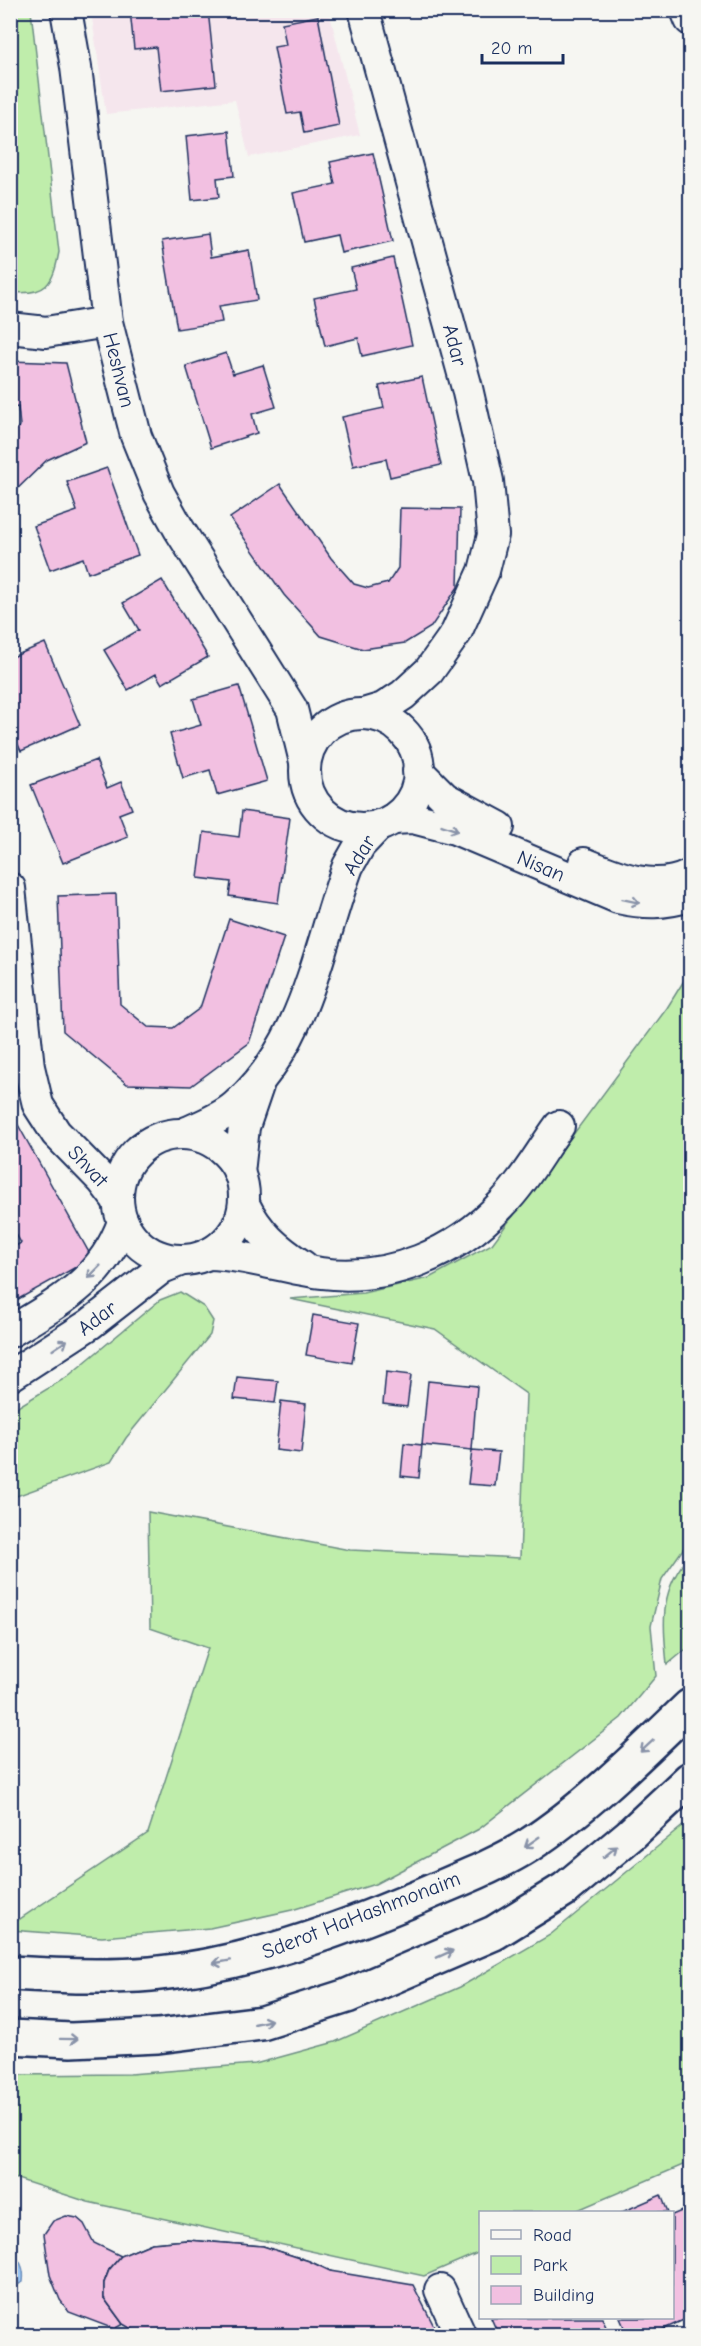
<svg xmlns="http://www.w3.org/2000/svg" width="701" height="2346" font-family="'Comic Neue',sans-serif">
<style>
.built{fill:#f5e6ed}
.green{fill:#bfedab;stroke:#6d8e84;stroke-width:1.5}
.water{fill:#9cc8f6;stroke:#688bb9;stroke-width:1.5}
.building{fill:#f2c0e1;stroke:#1b2f5e;stroke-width:1.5}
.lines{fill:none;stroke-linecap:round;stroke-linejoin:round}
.street-casing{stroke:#1b2f5e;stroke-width:34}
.secondary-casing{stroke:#1b2f5e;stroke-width:38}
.street{stroke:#f6f6f2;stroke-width:30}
.secondary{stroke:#f6f6f2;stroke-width:33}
.oneway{stroke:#8892a8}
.labels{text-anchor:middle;stroke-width:4.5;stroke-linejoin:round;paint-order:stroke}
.street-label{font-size:21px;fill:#1b2f5e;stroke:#f6f6f2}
</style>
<rect width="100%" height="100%" fill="#f6f6f2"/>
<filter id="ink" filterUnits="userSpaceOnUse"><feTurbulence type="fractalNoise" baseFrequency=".0167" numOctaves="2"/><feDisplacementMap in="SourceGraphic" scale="12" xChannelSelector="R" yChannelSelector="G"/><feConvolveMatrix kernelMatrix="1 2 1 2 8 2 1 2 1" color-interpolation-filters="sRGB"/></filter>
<g filter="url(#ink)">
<path class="built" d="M 91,11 L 329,11 L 360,135 L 249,157 L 235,100 L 106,114 Z"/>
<g class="green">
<path d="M 11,10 L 31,11 L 59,252 C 53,284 47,296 10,292 Z"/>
<path d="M 690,971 L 690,1539 L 662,1579 L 651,1626 L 656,1676 L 621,1718 L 479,1829 L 375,1884 L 292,1910 L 210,1928 L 102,1937 L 11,1930 L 11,1925 L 148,1833 L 208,1648 L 150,1628 L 148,1512 L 350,1550 L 520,1558 L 526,1394 L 435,1329 L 290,1299 L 363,1293 L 429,1278 L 492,1244 L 667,1008 Z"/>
<path d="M 180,1292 L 204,1307 L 213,1321 L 210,1335 L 126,1438 L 111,1462 L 11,1498 L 11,1411 L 67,1377 L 160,1300 Z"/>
<path d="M 690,1555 L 690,1646 L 667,1665 C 663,1621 659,1590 690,1555 Z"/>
<path d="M 690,1820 L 690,2162 L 573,2212 L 480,2212 L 480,2252 L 424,2276 L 88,2202 L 11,2177 L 11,2075 L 130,2074 L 255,2064 L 335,2042 L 460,1987 L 550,1935 Z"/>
</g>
<path class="water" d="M 10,2250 C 20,2260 25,2268 23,2282 L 11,2288 Z"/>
<g class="building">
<path d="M 130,10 L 208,10 L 216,85 L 161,91 L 156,47 L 134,49 Z"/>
<path d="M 318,16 L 339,126 L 304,133 L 300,112 L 287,114 L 274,47 L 286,45 L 282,23 Z"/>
<path d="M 229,131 L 234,176 L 217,178 L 219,197 L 192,200 L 186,136 Z"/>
<path d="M 373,153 L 393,241 L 341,253 L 337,235 L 304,242 L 293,193 L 335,184 L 330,162 Z"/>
<path d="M 208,234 L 211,257 L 249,250 L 257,300 L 219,306 L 222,322 L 177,329 L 162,241 Z"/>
<path d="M 393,258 L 412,345 L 362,356 L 358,338 L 325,346 L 314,298 L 356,289 L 351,268 Z"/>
<path d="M 226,353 L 233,374 L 263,365 L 276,407 L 252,414 L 257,433 L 211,448 L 186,366 Z"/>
<path d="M 10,361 L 66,363 L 86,442 L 47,460 L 10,496 L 10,435 L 20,426 L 18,407 L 10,408 Z"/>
<path d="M 422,377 L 441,465 L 390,477 L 386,459 L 353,466 L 342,417 L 384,408 L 379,386 Z"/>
<path d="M 107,468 L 138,555 L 88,573 L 83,558 L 50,570 L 34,526 L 77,511 L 67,482 Z"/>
<path d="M 280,484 L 331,558 L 354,584 L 368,588 L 388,583 L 398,568 L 400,508 L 460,509 L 458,587 L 431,627 L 405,643 L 363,649 L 321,636 L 284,595 L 230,518 Z"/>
<path d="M 162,580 L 208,657 L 162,684 L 156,674 L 128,690 L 104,650 L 139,630 L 123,603 Z"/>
<path d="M 45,643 L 80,725 L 21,751 L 10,727 L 10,658 Z"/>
<path d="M 239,686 L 267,781 L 217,795 L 210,770 L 183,778 L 170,734 L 201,725 L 193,699 Z"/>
<path d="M 96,760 L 107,788 L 121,782 L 132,809 L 119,814 L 128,837 L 63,863 L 31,785 Z"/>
<path d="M 242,811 L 290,818 L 278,903 L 229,896 L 231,882 L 198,878 L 204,832 L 239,837 Z"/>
<path d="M 116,894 L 120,1004 L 148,1027 L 173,1028 L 200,1008 L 229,919 L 284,937 L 249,1043 L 191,1086 L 127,1084 L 63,1031 L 58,896 Z"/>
<path d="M 17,1123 L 92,1258 L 15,1301 L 10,1292 L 10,1249 L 21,1243 L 10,1224 L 10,1126 Z"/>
<path d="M 313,1315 L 359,1323 L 352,1363 L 306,1355 Z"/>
<path d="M 386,1372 L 411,1375 L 407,1407 L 383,1404 Z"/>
<path d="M 237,1377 L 278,1381 L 275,1403 L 234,1399 Z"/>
<path d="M 428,1381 L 477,1386 L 472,1450 L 422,1445 Z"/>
<path d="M 281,1401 L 306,1404 L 301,1453 L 276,1450 Z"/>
<path d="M 404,1443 L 422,1445 L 419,1478 L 401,1476 Z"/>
<path d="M 472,1450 L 499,1452 L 495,1486 L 468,1484 Z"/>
<path d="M 661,2195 L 668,2212 L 622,2212 Z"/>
<path d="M 684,2210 L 690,2225 L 690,2317 L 649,2336 L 628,2336 L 620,2318 L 672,2318 L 672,2215 Z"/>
<path d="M 66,2216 L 77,2218 L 84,2224 L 94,2243 L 121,2256 L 109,2270 L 104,2283 L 104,2298 L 123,2324 L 114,2329 L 69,2312 L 60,2300 L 50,2275 L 44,2234 L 53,2221 Z"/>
<path d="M 187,2240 L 263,2246 L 309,2261 L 350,2280 L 359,2298 L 359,2317 L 353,2336 L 144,2336 L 123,2324 L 104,2298 L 104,2283 L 109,2270 L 121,2256 L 140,2248 L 152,2243 Z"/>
<path d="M 187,2240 L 263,2246 L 309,2261 L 330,2271 L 413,2285 L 439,2336 L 144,2336 L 123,2324 L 104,2298 L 104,2283 L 109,2270 L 121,2256 L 152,2243 Z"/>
<path d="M 491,2318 L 602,2318 L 610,2336 L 499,2336 Z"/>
</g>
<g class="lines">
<g class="street-casing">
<g id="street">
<path d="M 66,10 L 76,67 L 107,322 L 136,436 L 159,493 L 179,529 L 292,709 L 305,762"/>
<path d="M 686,10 L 690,20"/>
<path d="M 10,328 L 46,332 L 107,322"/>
<path d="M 363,714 L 383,708 L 403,695 L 429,671 L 456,633 L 484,571 L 493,535 L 488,481 L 467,388 L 364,10"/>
<circle cx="362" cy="771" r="57"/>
<path d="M 418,771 L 445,798 L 499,827"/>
<path d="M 393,819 L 413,818 L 455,829 L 618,898 C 645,904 664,904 690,896"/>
<path d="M 584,863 C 618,877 655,893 690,875"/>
<path d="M 10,888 L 29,1067 L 38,1105 L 56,1133 L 102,1180 L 118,1201"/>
<path d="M 183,1134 C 200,1126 220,1119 235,1106 C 306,1044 317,950 348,866 L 360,845 L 379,825"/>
<circle cx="181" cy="1197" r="63"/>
<path d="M 239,1173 L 244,1127 L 258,1086"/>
<path d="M 244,1204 C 258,1233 277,1249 303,1266"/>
<path d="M 208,1254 C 247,1255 283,1268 321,1273 C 389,1282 456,1253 502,1204 C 524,1182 540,1152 559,1126"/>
<path d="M 10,1332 C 61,1301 102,1280 123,1222"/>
<path d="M 10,1376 L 90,1324 L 162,1268 L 182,1260"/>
<path d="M 440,2290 L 461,2336"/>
</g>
</g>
<g class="secondary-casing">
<g id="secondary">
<path d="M 10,1973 C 57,1976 104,1978 151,1974 C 245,1965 336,1932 421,1896 C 457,1880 496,1866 529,1845 C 585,1809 642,1752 690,1706"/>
<path d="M 10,2037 L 71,2040 L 158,2036 L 262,2023 L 347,1996 L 494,1933 L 565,1889 L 630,1835 L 690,1779"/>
</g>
</g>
<use href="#street" class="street"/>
<use href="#secondary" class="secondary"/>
</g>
<defs><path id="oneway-shaft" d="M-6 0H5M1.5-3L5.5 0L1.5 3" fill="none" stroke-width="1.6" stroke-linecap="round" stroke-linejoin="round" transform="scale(1.5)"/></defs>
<g class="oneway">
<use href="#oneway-shaft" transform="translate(450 828) rotate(19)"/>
<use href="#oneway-shaft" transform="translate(631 901) rotate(12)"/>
<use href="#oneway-shaft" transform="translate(94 1272) rotate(135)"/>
<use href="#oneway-shaft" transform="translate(60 1345) rotate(-34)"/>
<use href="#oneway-shaft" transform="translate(647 1746) rotate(138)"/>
<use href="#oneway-shaft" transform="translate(532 1842) rotate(145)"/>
<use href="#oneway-shaft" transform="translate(610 1852) rotate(-40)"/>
<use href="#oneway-shaft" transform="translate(445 1954) rotate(-24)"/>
<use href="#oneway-shaft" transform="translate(222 1962) rotate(170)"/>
<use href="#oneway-shaft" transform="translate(263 2022) rotate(-13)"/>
<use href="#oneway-shaft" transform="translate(69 2039) rotate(1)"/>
</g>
</g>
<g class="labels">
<g class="street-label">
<text transform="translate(455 345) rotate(75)" y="7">Adar</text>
<text transform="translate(119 370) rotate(76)" y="7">Heshvan</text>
<text transform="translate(359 855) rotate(-58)" y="7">Adar</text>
<text transform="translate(541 866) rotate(23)" y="7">Nisan</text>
<text transform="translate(88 1166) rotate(47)" y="7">Shvat</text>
<text transform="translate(97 1318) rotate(-37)" y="7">Adar</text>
<text transform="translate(361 1915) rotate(-21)" y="7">Sderot HaHashmonaim</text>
</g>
</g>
<rect width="701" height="2346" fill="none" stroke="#f6f6f2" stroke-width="36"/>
<rect x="18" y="18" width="665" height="2310" fill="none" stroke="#1b2f5e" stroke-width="2" filter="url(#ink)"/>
<rect x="479" y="2211" width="195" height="108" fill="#f6f6f2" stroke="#9ea6b7" stroke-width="1.5"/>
<rect x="491" y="2230" width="30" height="9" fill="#f6f6f2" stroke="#9ea6b7" stroke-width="1.5"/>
<text x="533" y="2241" font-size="18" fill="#1b2f5e">Road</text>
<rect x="491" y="2256" width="30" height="18" fill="#bfedab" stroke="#9ea6b7" stroke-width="1.5"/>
<text x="533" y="2271" font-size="18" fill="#1b2f5e">Park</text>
<rect x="491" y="2286" width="30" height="18" fill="#f2c0e1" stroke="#9ea6b7" stroke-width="1.5"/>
<text x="533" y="2301" font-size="18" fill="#1b2f5e">Building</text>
<path d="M482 54v9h81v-9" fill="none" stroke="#1b2f5e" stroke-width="3"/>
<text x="491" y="54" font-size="18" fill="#1b2f5e" stroke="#f6f6f2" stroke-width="4.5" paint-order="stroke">20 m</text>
</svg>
